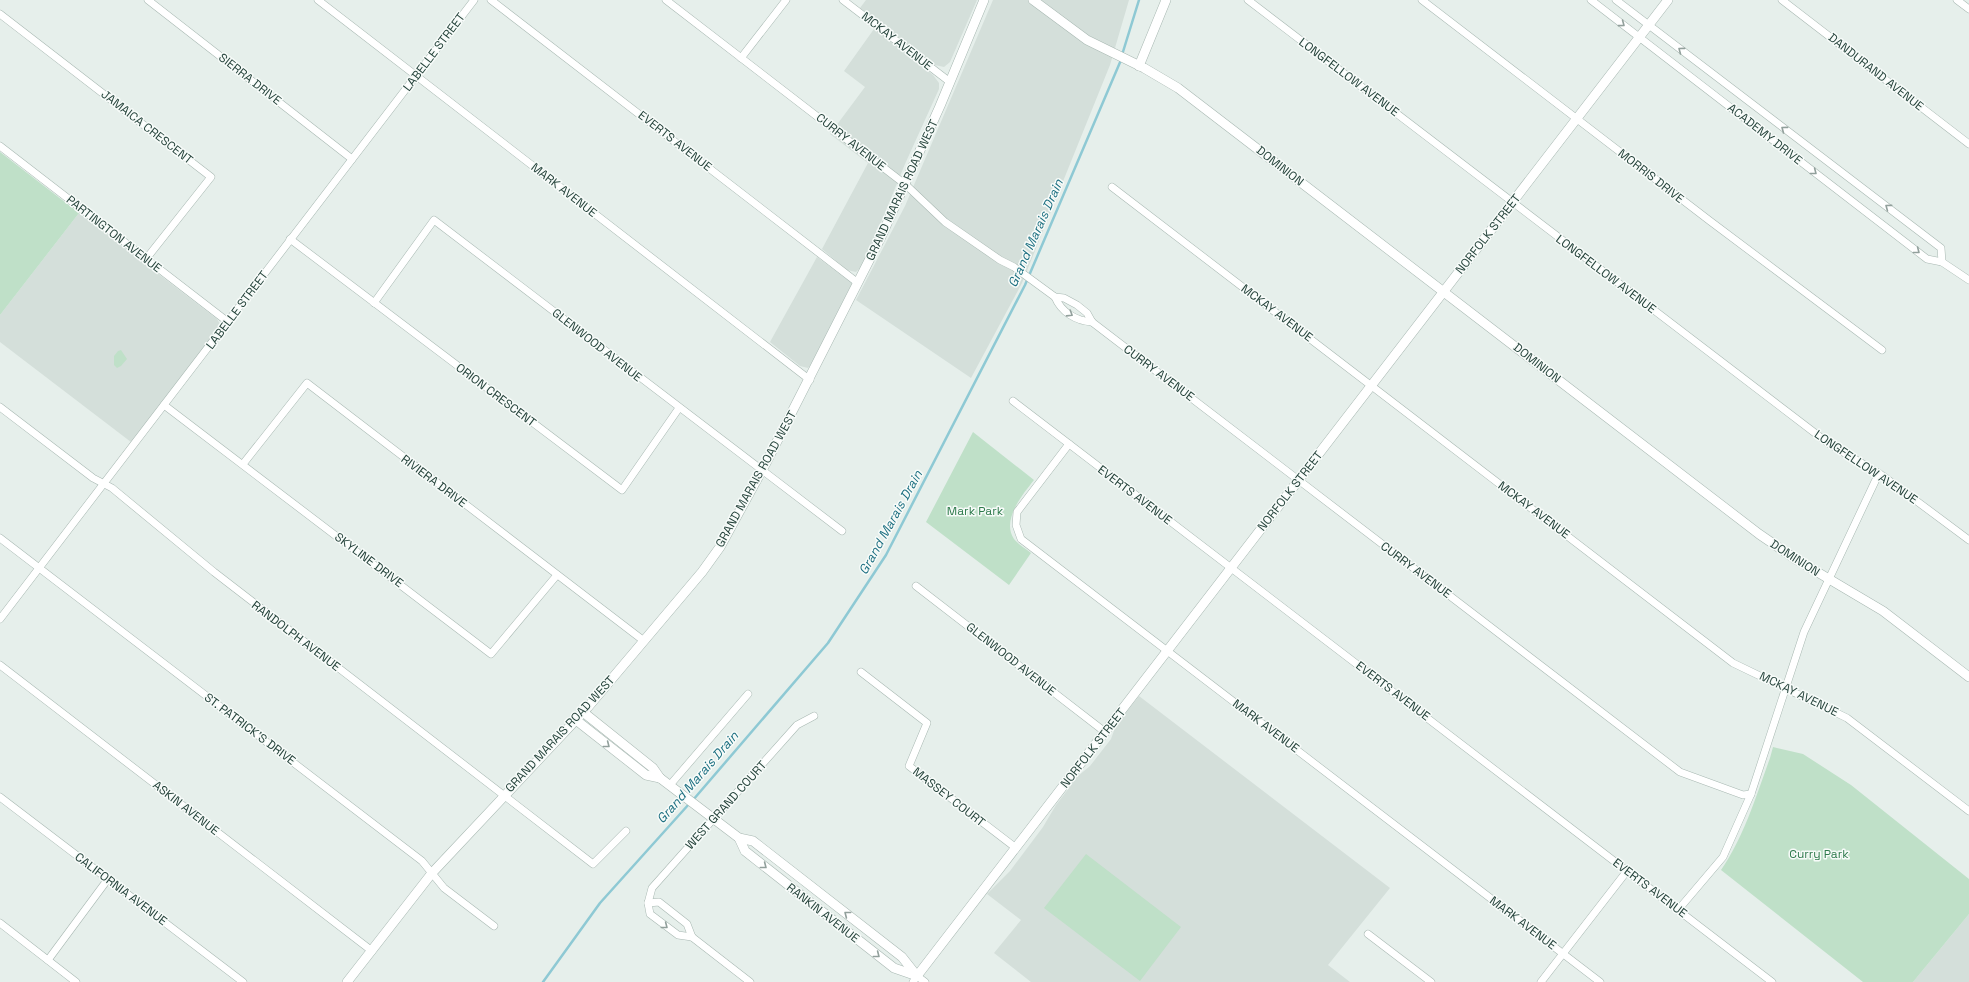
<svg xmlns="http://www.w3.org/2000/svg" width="1969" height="982" font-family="'Space Grotesk',sans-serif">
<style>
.built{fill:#d4dfda}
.green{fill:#bfe0c8}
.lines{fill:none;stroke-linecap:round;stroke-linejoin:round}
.stream{stroke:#8ec9d4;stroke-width:2.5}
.minor-casing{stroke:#a8b8b2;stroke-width:8}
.tertiary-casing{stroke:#a8b8b2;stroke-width:10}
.minor{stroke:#fff;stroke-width:7}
.tertiary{stroke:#fff;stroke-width:9}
.oneway{stroke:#92a09c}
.labels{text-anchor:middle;stroke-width:3;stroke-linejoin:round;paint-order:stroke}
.street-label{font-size:12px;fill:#24423a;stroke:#f7fbf9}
.park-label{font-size:12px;fill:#2d7a4b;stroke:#f7fbf9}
.water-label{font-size:13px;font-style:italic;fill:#1c6f80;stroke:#f7fbf9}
</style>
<rect width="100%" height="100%" fill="#e6efeb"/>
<g class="built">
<path d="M 866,0 L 977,0 L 950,62 L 944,67 L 935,65 L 860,8 Z"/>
<path d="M 993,0 L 1129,0 L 1110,65 L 1022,283 L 971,378 L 856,300 L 905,206 Z"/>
<path d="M 874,29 L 933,75 L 939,83 L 939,89 L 905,164 L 864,264 L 856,272 L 847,270 L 822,249 L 868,163 L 830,134 L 865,87 L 844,71 Z"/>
<path d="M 79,213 L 217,319 L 220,324 L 218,329 L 131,442 L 0,342 L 0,315 Z"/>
<path d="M 817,257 L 845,278 L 854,283 L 812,363 L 808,368 L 800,366 L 770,342 Z"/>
<path d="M 1139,696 L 1390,888 L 1328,965 L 1350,982 L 1031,982 L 994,953 L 1021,920 L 987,894 L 1010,871 L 1043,827 L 1056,805 L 1078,776 L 1090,766 L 1111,739 L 1116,725 Z"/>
<path d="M 1969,914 L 1969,982 L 1913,982 Z"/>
</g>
<g class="green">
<path d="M 0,152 L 79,213 L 0,315 Z"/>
<path d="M 121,350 L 127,359 L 121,366 L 117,368 L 114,365 L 114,356 L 118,351 Z"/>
<path d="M 973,432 L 1034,480 C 1023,494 1001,520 1014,539 C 1018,544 1026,549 1031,553 L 1009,585 L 926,522 Z"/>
<path d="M 1773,747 L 1803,754 L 1851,785 L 1969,879 L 1969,914 L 1913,982 L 1863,982 L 1721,870 C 1744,837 1756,796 1770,758 Z"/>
<path d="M 1086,854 L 1181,927 L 1140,981 L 1044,908 Z"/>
</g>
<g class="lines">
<g class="stream">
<path d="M 1122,55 L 1139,0"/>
<path d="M 693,800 L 828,643 L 886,555 L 1025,285 L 1121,60"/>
<path d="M 543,982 L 600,903 L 689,804"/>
</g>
<g class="minor-casing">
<g id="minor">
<path d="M 148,0 L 352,159"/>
<path d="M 318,0 L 810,380"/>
<path d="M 491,0 L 858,283"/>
<path d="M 666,0 L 906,185 L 945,222 L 1000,260 L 1014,267 L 1055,297 L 1064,298 L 1077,305 L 1087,313 L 1092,322 L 1680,772 L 1743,795 L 1751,794"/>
<path d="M 843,0 L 950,82"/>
<path d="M 1248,0 L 1828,443 L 1883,476 L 1969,540"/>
<path d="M 1422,0 L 1710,221 L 1882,350"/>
<path d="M 1591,0 L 1927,259 L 1942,262 L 1969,280"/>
<path d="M 1616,0 L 1941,248 L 1942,262"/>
<path d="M 1782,0 L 1969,144"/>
<path d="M 1957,0 L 1969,9"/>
<path d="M 0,14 L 211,177 L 146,259"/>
<path d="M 741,58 L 786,0"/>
<path d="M 0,146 L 228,322"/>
<path d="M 1112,187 L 1733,663 L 1847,718 L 1969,811"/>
<path d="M 290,239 L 622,490 L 679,408"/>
<path d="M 1055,297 C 1061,312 1076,321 1092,322"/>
<path d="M 374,303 L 434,220 L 842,531"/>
<path d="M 1013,401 L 1772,982"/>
<path d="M 164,405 L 491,654 L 557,575"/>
<path d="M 0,407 L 93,478 L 112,488 L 214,572 L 593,864 L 626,831"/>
<path d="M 1069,444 L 1017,512 L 1016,525 L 1021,539 L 1600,982"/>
<path d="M 243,464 L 307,383 L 644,641"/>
<path d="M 0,538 L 422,861 L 444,888 L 494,926"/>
<path d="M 916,586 L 1105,732"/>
<path d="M 0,619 L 474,0"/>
<path d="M 0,665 L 372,951"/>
<path d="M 861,672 L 927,723 L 909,766 L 1016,848"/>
<path d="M 670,785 L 748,694"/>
<path d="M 0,797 L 243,982"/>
<path d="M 648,903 L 659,902 L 687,924 L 692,937 L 750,982"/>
<path d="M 1678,910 L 1723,857 L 1751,794 L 1804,632 L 1879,473"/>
<path d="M 0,923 L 76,982"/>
<path d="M 1368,934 L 1431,982"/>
<path d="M 692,937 L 678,935 L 650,914 L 648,903 L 652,888 L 797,725 L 814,716"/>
<path d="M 48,960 L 108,879"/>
<path d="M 913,982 L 917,976 L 925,982"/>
<path d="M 1541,982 L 1627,871"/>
</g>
</g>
<g class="tertiary-casing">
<g id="tertiary">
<path d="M 1033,0 L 1087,40 L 1144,68 L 1178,88 L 1759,534 L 1797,560 L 1883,611 L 1969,677"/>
<path d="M 1139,66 L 1166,0"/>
<path d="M 583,712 L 653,768 L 660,778 L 739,838 L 753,841 L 902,957 L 917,976"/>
<path d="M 576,720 L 646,775 L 660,778"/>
<path d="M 739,838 L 745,851 L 894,968 L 917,976"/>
<path d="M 917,976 L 1668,0"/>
<path d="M 347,982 L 432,873 L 588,707 L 702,572 L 720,547 L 767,461 L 881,237 L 940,106 L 984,0"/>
</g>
</g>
<use href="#minor" class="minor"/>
<use href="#tertiary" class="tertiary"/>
</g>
<defs><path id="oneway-chevron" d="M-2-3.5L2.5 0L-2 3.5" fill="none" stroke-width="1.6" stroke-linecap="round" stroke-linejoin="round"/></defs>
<g class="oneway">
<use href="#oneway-chevron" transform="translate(1622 24) rotate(37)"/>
<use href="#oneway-chevron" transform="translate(1681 50) rotate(-143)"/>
<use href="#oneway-chevron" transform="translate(1784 129) rotate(-143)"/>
<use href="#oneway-chevron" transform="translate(1814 172) rotate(38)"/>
<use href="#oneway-chevron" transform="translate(1888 207) rotate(-143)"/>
<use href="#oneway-chevron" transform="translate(1917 251) rotate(38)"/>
<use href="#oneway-chevron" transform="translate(1070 314) rotate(32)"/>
<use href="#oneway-chevron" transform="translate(607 745) rotate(38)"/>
<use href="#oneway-chevron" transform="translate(764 866) rotate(38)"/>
<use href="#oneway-chevron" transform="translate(847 914) rotate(-142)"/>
<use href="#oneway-chevron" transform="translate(665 926) rotate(38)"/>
<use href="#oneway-chevron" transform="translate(877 955) rotate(38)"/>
</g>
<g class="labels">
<g class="street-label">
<text transform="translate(897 41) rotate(38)" y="4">MCKAY AVENUE</text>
<text transform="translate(434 52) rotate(-53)" y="4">LABELLE STREET</text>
<text transform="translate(1876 72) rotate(38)" y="4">DANDURAND AVENUE</text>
<text transform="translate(1349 77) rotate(37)" y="4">LONGFELLOW AVENUE</text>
<text transform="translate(250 79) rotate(38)" y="4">SIERRA DRIVE</text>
<text transform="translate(147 127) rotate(38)" y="4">JAMAICA CRESCENT</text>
<text transform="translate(1765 134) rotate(38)" y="4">ACADEMY DRIVE</text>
<text transform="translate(675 141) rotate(38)" y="4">EVERTS AVENUE</text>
<text transform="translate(851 142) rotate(38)" y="4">CURRY AVENUE</text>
<text transform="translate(1280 166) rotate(38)" y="4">DOMINION</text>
<text transform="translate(1651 176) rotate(38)" y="4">MORRIS DRIVE</text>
<text transform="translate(564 190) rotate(38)" y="4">MARK AVENUE</text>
<text transform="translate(902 190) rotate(-65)" y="4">GRAND MARAIS ROAD WEST</text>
<text transform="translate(114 234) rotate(38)" y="4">PARTINGTON AVENUE</text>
<text transform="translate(1488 234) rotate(-52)" y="4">NORFOLK STREET</text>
<text transform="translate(1606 274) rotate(37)" y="4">LONGFELLOW AVENUE</text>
<text transform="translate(237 310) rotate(-53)" y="4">LABELLE STREET</text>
<text transform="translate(1277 313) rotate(37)" y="4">MCKAY AVENUE</text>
<text transform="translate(597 345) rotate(38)" y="4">GLENWOOD AVENUE</text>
<text transform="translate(1537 363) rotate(38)" y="4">DOMINION</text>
<text transform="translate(1159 373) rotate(37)" y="4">CURRY AVENUE</text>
<text transform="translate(496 395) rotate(37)" y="4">ORION CRESCENT</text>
<text transform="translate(1866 467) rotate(34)" y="4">LONGFELLOW AVENUE</text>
<text transform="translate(756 479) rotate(-61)" y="4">GRAND MARAIS ROAD WEST</text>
<text transform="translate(434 481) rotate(37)" y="4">RIVIERA DRIVE</text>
<text transform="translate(1290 491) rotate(-52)" y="4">NORFOLK STREET</text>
<text transform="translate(1135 495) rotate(37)" y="4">EVERTS AVENUE</text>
<text transform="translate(1534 510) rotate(37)" y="4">MCKAY AVENUE</text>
<text transform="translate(1795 558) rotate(33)" y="4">DOMINION</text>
<text transform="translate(369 560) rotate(37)" y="4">SKYLINE DRIVE</text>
<text transform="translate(1416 570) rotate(37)" y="4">CURRY AVENUE</text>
<text transform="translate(296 636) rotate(37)" y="4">RANDOLPH AVENUE</text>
<text transform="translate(1011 659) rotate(38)" y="4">GLENWOOD AVENUE</text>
<text transform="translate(1393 691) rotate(37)" y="4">EVERTS AVENUE</text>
<text transform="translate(1799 694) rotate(26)" y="4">MCKAY AVENUE</text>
<text transform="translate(1266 726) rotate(37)" y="4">MARK AVENUE</text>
<text transform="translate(250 729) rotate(37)" y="4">ST. PATRICK'S DRIVE</text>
<text transform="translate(560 734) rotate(-47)" y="4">GRAND MARAIS ROAD WEST</text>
<text transform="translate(1093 748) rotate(-52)" y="4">NORFOLK STREET</text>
<text transform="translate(949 797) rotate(38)" y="4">MASSEY COURT</text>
<text transform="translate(726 805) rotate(-48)" y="4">WEST GRAND COURT</text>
<text transform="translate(186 808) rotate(38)" y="4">ASKIN AVENUE</text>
<text transform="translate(1650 888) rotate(37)" y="4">EVERTS AVENUE</text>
<text transform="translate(121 889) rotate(37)" y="4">CALIFORNIA AVENUE</text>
<text transform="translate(823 913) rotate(38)" y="4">RANKIN AVENUE</text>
<text transform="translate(1523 923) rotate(37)" y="4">MARK AVENUE</text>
</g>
<g class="park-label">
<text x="975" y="515">Mark Park</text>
<text x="1819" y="858">Curry Park</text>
</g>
<g class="water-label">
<text transform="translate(1035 233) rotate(-66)" y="5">Grand Marais Drain</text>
<text transform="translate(890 522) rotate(-61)" y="5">Grand Marais Drain</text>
<text transform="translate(697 777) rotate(-49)" y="5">Grand Marais Drain</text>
</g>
</g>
</svg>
